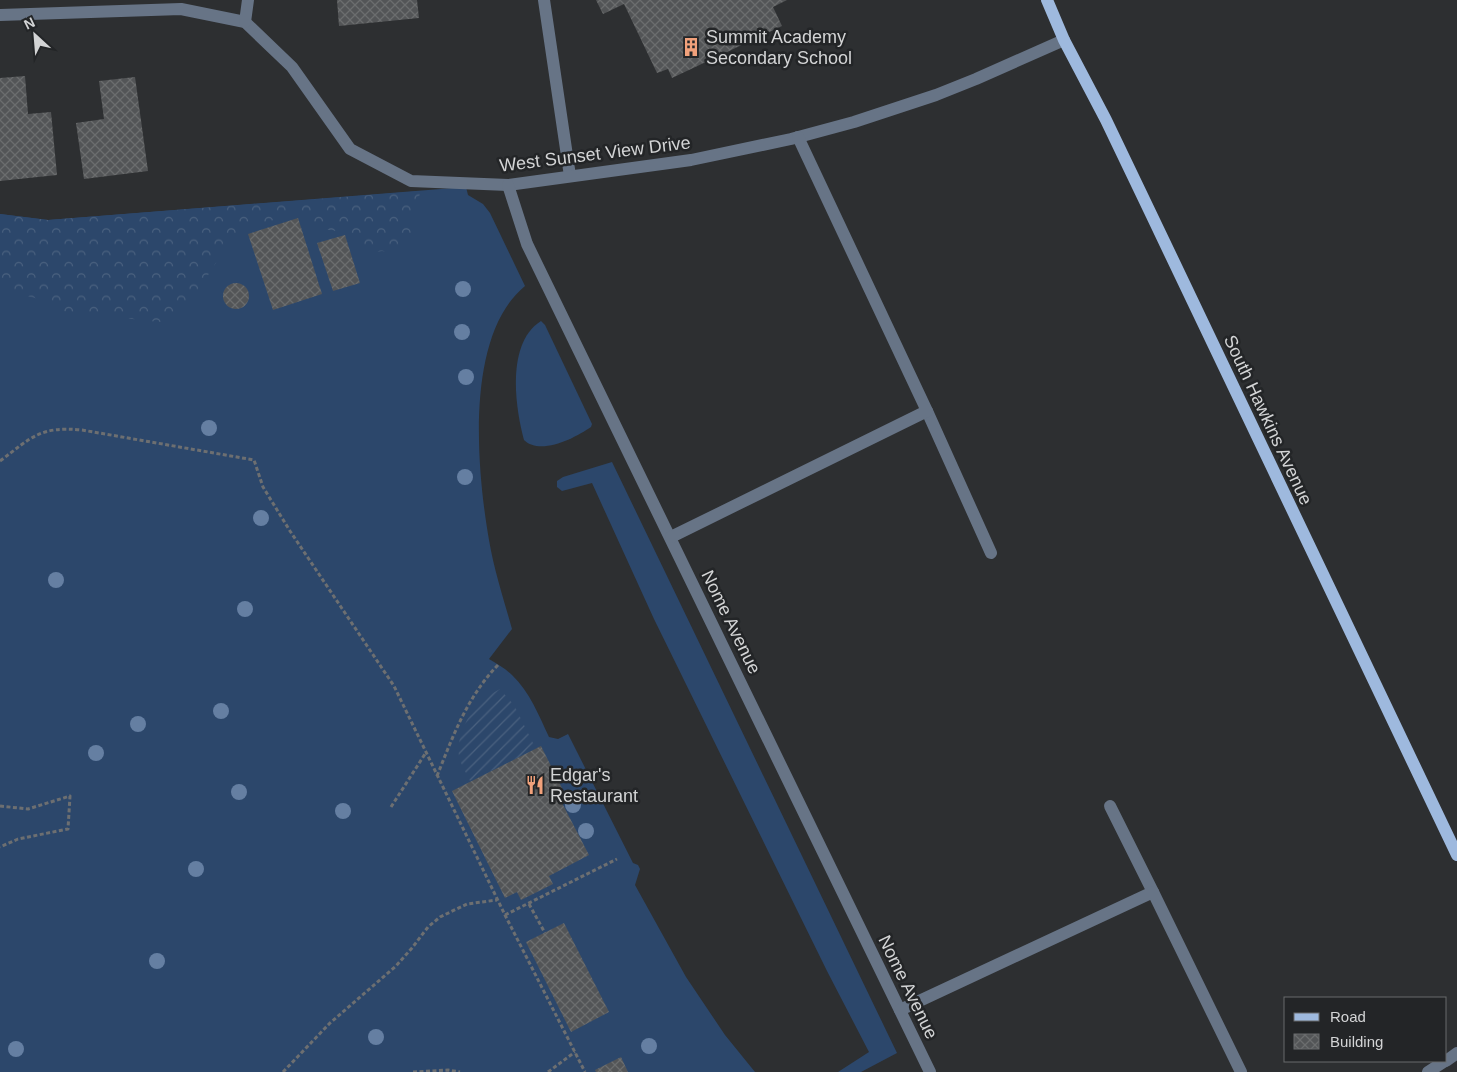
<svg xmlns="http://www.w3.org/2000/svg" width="1457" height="1072" font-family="Arial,sans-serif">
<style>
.grass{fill:#2c476b}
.forest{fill:url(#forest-crowns)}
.garden{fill:url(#garden-furrows)}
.building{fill:url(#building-cross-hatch)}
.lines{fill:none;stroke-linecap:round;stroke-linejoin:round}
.path{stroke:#6d6f71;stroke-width:3;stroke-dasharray:4 2.5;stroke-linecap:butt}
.minor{stroke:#677486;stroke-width:12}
.major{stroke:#9eb9de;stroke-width:12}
.tree{fill:#657fa2}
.labels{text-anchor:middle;stroke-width:5;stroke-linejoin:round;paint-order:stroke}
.poi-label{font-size:18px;fill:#d3d4d5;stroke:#232527;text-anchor:start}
.street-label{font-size:18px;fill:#d3d4d5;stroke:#232527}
</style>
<defs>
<pattern id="forest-crowns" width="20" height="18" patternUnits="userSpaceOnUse" patternTransform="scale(1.25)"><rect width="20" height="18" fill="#2c476b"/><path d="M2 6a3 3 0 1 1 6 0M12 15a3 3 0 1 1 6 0" fill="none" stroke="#4a617f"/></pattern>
<pattern id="garden-furrows" width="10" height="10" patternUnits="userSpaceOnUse" patternTransform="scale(1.25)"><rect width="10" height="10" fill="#2c476b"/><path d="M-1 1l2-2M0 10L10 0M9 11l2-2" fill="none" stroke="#4a617f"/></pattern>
<pattern id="building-cross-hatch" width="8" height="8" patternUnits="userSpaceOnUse" patternTransform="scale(1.25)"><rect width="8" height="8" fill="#535557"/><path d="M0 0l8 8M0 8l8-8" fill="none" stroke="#6b6d6e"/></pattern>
</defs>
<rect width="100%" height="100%" fill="#2d2f31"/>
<g class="grass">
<path d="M 466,187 L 468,195 L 483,204 L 490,213 L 525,286 C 464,336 477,471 489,540 C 494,570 504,600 512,629 L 489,659 C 497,664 506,669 512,675 C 530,692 539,716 549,737 L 558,739 L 568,734 L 633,863 L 638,865 L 640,869 L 635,885 L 686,977 L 725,1035 L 755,1072 L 0,1072 L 0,214 L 48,220 Z"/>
<path d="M 541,321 L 545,325 L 592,424 L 591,427 C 575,438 540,456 524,440 C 515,407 506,343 541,321 Z"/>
<path d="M 612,462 L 897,1053 L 861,1072 L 838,1072 L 869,1052 L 827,971 L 654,619 L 592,483 L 562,491 L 557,487 L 557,481 L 563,477 Z"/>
</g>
<path class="forest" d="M 421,191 L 412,216 L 412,237 L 409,244 L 401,250 L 391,253 L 382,251 L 367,254 L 361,250 L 349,233 L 316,228 L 305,216 L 299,214 L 288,215 L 244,230 L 236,234 L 224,250 L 189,305 L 180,314 L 169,320 L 159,322 L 52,310 L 35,298 L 14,293 L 5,289 L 0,283 L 0,214 L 48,220 Z"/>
<path class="garden" d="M 500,689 L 514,705 L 536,749 L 470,781 C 467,774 462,767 460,760 C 454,742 467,715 480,702 C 485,697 493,693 500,689 Z"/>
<g class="building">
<path d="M 337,0 L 417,0 L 419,18 L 339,26 Z"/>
<path d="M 596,0 L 787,0 L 773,7 L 782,26 L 672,78 L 668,69 L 657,73 L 624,4 L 603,14 Z"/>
<path d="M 25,76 L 28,114 L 51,112 L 57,175 L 0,181 L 0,78 Z"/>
<path d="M 135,77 L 148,171 L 84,179 L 76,123 L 104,119 L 99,81 Z"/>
<path d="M 298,218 L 322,294 L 273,310 L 248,234 Z"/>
<path d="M 345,235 L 360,283 L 333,291 L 317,243 Z"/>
<circle cx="236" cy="296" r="13"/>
<path d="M 541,746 L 567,798 L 561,801 L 589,855 L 549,876 L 553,884 L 521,900 L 517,892 L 505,898 L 452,791 Z"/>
<path d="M 564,923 L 609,1012 L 571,1032 L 526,942 Z"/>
<path d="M 621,1057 L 628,1072 L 596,1072 L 595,1070 Z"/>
</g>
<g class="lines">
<g class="path">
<path d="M 0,461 C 32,437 40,426 82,430 L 254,460 L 263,487 L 290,531 L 394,686 L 505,915 L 585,1072"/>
<path d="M 437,776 C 453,736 467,697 498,665"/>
<path d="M 0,806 L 28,809 L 70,796 L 68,829 L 18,839 L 0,847"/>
<path d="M 391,807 L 425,754"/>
<path d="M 529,904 L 545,933"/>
<path d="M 505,915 L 617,859"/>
<path d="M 283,1072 L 330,1023 L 396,966 L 412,948 L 428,927 L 440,917 L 467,904 L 497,900"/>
<path d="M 413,1072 L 448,1070 L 460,1072"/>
<path d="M 548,1072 L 575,1052"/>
</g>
<g class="minor">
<path d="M 544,0 L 570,176"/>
<path d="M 0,15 L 181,9 L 245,22 L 292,67 L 350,149 L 411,181 L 508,185 L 691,160 L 791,139 L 854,122 L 936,95 L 976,79 L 1064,40"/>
<path d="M 245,22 L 248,0"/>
<path d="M 508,185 L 527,244 L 930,1072"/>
<path d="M 927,411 L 991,553"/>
<path d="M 671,537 L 927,411 L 798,137"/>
<path d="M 1110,806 L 1153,892"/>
<path d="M 900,1010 L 1153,892 L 1241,1072"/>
<path d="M 1446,1061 L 1457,1053"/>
<path d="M 1428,1072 L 1445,1061"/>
</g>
<path class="major" d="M 1047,0 L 1064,40 L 1106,120 L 1152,216 L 1457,855"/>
</g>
<g class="tree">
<circle cx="463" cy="289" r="8"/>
<circle cx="462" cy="332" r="8"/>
<circle cx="466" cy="377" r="8"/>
<circle cx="209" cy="428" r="8"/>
<circle cx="465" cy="477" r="8"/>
<circle cx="261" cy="518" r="8"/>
<circle cx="56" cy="580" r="8"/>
<circle cx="245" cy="609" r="8"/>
<circle cx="221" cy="711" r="8"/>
<circle cx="138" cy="724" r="8"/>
<circle cx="96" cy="753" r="8"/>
<circle cx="239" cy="792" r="8"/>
<circle cx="573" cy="805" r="8"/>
<circle cx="343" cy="811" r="8"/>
<circle cx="586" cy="831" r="8"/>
<circle cx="196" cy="869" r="8"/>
<circle cx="157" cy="961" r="8"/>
<circle cx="376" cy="1037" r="8"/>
<circle cx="649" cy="1046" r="8"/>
<circle cx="16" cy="1049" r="8"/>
</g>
<defs>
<g id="building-bare" transform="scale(1.5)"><path d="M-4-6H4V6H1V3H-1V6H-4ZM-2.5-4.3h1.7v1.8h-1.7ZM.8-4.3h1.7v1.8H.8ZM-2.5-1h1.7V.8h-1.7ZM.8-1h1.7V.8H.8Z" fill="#f1a17b" stroke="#232527" stroke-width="2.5" paint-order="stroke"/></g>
<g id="restaurant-bare" transform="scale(1.5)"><path d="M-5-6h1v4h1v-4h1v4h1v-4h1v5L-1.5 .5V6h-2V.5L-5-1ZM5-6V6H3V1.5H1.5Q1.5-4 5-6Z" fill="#f1a17b" stroke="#232527" stroke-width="2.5" paint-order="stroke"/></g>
</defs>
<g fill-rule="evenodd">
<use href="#building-bare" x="691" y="47"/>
<use href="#restaurant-bare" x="535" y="785"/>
</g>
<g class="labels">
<g class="poi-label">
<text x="706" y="43">Summit Academy<tspan x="706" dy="21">Secondary School</tspan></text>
<text x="550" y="781">Edgar's<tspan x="550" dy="21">Restaurant</tspan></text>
</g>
<g class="street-label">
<text transform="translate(595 154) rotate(-7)" y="6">West Sunset View Drive</text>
<text transform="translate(1268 420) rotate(65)" y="6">South Hawkins Avenue</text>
<text transform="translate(731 622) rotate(64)" y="6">Nome Avenue</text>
<text transform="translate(908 987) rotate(64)" y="6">Nome Avenue</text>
</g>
</g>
<rect x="1284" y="997" width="162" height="65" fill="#232527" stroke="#696b6d"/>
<rect x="1294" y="1013" width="25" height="8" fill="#9eb9de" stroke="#696b6d"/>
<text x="1330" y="1022" font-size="15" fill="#d3d4d5">Road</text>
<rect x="1294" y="1034" width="25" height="15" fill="url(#building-cross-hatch)" stroke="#696b6d"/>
<text x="1330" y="1047" font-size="15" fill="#d3d4d5">Building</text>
<g transform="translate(35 35) rotate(334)" stroke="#232527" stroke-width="4" paint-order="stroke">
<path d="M0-4L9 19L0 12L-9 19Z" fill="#d3d4d5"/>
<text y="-8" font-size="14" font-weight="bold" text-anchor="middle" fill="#d3d4d5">N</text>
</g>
</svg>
